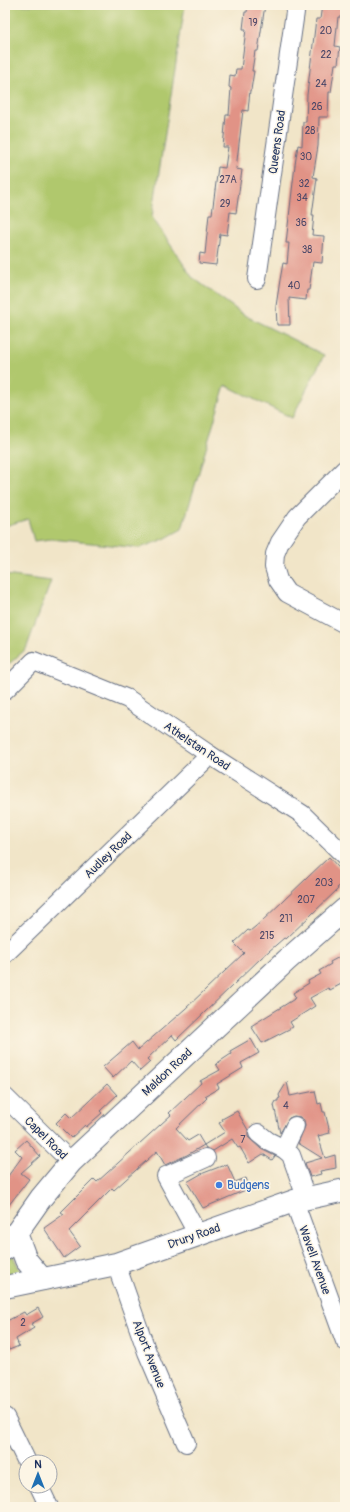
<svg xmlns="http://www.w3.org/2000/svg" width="350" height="1512" font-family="Pangolin,sans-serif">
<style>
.green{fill:#b0c86d;stroke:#667c66}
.building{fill:#e19386}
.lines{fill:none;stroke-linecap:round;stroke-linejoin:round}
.minor-casing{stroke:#666f83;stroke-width:20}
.major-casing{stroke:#666f83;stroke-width:24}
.minor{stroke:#fff;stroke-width:18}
.major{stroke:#fff;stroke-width:22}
.shop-dot{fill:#3f7fe0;stroke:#fcf5e5;stroke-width:1.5}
.labels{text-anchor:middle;stroke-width:3;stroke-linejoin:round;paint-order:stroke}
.number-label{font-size:10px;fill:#4c4868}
.street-label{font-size:12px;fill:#1b2f5e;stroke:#fcf5e5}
.shop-label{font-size:12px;fill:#366cbe;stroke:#fcf5e5;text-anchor:start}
</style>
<rect width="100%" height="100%" fill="#fcf5e5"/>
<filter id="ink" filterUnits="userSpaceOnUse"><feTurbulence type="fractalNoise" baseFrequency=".025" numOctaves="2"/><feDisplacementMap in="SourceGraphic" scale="8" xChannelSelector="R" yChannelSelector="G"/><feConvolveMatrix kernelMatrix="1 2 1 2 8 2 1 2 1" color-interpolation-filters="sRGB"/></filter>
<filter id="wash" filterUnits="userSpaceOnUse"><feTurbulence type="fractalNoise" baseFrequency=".012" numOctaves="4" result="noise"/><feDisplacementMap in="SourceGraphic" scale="16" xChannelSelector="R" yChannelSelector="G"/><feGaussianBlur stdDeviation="0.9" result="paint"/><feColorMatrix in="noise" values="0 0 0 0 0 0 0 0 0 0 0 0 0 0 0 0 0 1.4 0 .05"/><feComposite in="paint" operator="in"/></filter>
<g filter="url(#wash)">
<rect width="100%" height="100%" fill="#f1e5c8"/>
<g class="green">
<path d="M 5,5 L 185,5 L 152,217 L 192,277 L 244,315 L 324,355 L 292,418 L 225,385 L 182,529 L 164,539 L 140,548 L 51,539 L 34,541 L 28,519 L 5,526 Z"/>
<path d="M 5,575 L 51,581 L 26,649 L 10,663 L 5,661 Z"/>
<path d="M 12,1254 L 22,1274 L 5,1278 L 5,1263 Z"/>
</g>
<g id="blocks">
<g class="building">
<path d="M 248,5 L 265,5 L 258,51 L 255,51 L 252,71 L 254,71 L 251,90 L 250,90 L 248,111 L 243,110 L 236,169 L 242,170 L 236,213 L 230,212 L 227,235 L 220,234 L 216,265 L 199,263 L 200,253 L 205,254 L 209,214 L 212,214 L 218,167 L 225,168 L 228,147 L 223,147 L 226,115 L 229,115 L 231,88 L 229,87 L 230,75 L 235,76 L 236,69 L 241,69 L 246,29 L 243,29 L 245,12 L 247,12 Z"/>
<path d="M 322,5 L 345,5 L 344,17 L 338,17 L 335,46 L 340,47 L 338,64 L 335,64 L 331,92 L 329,92 L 328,117 L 319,117 L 318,146 L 313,177 L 317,178 L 312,215 L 314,215 L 312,235 L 324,236 L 322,263 L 313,262 L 309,290 L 307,290 L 306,300 L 289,298 L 290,325 L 277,325 L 276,306 L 280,280 L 283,263 L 287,264 L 289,243 L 286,243 L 295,165 L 298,145 L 302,146 L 303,122 L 306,122 L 307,95 L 316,19 L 320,19 Z"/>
<path d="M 329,857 L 345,875 L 345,881 L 337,888 L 338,889 L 286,939 L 284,938 L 261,958 L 176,1040 L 172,1035 L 147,1059 L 150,1062 L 140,1071 L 131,1061 L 113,1078 L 103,1067 L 132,1042 L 138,1050 L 185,1009 L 244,953 L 234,943 L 248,930 L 250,931 L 261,922 Z"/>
<path d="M 345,954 L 345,982 L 330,990 L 328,988 L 310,998 L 315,1006 L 290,1022 L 293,1027 L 262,1043 L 251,1026 L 296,998 L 293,993 L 309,983 L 308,981 L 321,974 L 319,971 L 331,964 L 330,962 Z"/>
<path d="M 251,1039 L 259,1053 L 241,1063 L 243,1068 L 217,1084 L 219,1088 L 205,1096 L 207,1098 L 176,1128 L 188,1141 L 198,1135 L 204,1145 L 187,1155 L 165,1165 L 157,1151 L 114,1190 L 112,1188 L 69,1231 L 80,1246 L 64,1258 L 44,1228 L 64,1214 L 61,1212 L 94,1179 L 97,1182 L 171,1115 L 169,1113 L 201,1083 L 200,1081 L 220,1070 L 216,1064 L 231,1054 L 230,1051 Z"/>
<path d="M 287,1082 L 290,1096 L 315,1091 L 318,1104 L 321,1103 L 323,1112 L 325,1112 L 330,1133 L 318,1136 L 325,1158 L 335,1155 L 336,1168 L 320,1171 L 321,1174 L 310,1177 L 305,1163 L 322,1158 L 298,1143 L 305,1126 L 304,1120 L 300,1117 L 294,1116 L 289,1118 L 280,1133 L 274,1105 L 276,1101 L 278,1101 L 278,1099 L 280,1098 L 279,1095 Z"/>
<path d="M 107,1084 L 117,1095 L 100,1111 L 102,1113 L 86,1127 L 85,1125 L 71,1138 L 56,1123 L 66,1113 L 71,1118 Z"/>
<path d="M 237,1111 L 248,1130 L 248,1137 L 261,1149 L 275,1156 L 272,1160 L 263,1154 L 249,1163 L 240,1147 L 238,1148 L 232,1139 L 213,1151 L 206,1148 L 204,1145 L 225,1132 L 219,1123 L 223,1121 L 222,1119 Z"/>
<path d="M 26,1140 L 40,1156 L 21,1173 L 29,1179 L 5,1210 L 5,1180 L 22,1157 L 15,1150 Z"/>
<path d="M 227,1164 L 235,1182 L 246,1178 L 250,1188 L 203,1208 L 187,1182 L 201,1174 Z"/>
<path d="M 38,1308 L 43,1317 L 31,1324 L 34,1328 L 16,1339 L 19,1346 L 9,1350 L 8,1347 L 5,1348 L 5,1322 L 24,1312 L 26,1315 Z"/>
</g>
</g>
</g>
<g filter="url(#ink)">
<use href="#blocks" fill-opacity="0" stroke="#666f83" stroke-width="1"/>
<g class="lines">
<g class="minor-casing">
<g id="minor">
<path d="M 257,279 L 296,5"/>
<path d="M 345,469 L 297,517 L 280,542 L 275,554 L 274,567 L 278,580 L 287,593 L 345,624"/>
<path d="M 5,690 L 34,661 L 128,699 L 210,755 L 302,814 L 345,856"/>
<path d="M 5,954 L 210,755"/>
<path d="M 5,1097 L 71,1162"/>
<path d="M 258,1133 L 268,1141 L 284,1149 L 291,1155 L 306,1197"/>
<path d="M 284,1149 L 295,1126"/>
<path d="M 294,1201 L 345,1341"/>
<path d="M 198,1235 L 166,1176 L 206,1158"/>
<path d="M 116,1264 L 147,1352 L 186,1443"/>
<path d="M 5,1417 L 27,1462"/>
<path d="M 39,1486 L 49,1507"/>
</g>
</g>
<g class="major-casing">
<g id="major">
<path d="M 16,1233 L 26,1260 L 42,1279"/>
<path d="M 5,1249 L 41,1198 L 71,1162 L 287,960 L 345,909"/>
<path d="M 5,1287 L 116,1264 L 294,1201 L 345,1190"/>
</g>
</g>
<use href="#minor" class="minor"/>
<use href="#major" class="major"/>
</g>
</g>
<circle class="shop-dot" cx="219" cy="1185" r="4"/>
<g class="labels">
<g class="number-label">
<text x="253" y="26">19</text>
<text x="326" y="34">20</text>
<text x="326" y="58">22</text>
<text x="321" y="87">24</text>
<text x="317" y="110">26</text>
<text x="310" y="134">28</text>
<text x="306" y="160">30</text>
<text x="228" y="183">27A</text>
<text x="304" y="187">32</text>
<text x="302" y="201">34</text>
<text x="225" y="207">29</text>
<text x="301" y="226">36</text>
<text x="307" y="253">38</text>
<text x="294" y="289">40</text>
<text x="324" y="886">203</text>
<text x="306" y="903">207</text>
<text x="286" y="922">211</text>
<text x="267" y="939">215</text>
<text x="286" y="1109">4</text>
<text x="243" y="1143">7</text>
<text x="23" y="1326">2</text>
</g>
<g class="street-label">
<text transform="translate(277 142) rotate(-82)" y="4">Queens Road</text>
<text transform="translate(197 746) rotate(34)" y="4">Athelstan Road</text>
<text transform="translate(108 855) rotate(-44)" y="4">Audley Road</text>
<text transform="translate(167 1072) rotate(-43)" y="4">Maldon Road</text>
<text transform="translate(46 1138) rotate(45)" y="4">Capel Road</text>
<text transform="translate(194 1236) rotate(-19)" y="4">Drury Road</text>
<text transform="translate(315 1260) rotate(70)" y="4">Wavell Avenue</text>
<text transform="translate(149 1354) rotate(69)" y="4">Alport Avenue</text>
</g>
<g class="shop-label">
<text x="227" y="1189">Budgens</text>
</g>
</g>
<rect width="350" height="1512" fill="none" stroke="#fcf5e5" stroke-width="20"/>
<g transform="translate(38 1474)"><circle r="19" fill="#fcf5e5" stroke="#a2a6af"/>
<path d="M0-3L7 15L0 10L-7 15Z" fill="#1f6fb2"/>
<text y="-6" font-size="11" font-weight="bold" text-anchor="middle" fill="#1b2f5e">N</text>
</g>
</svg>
